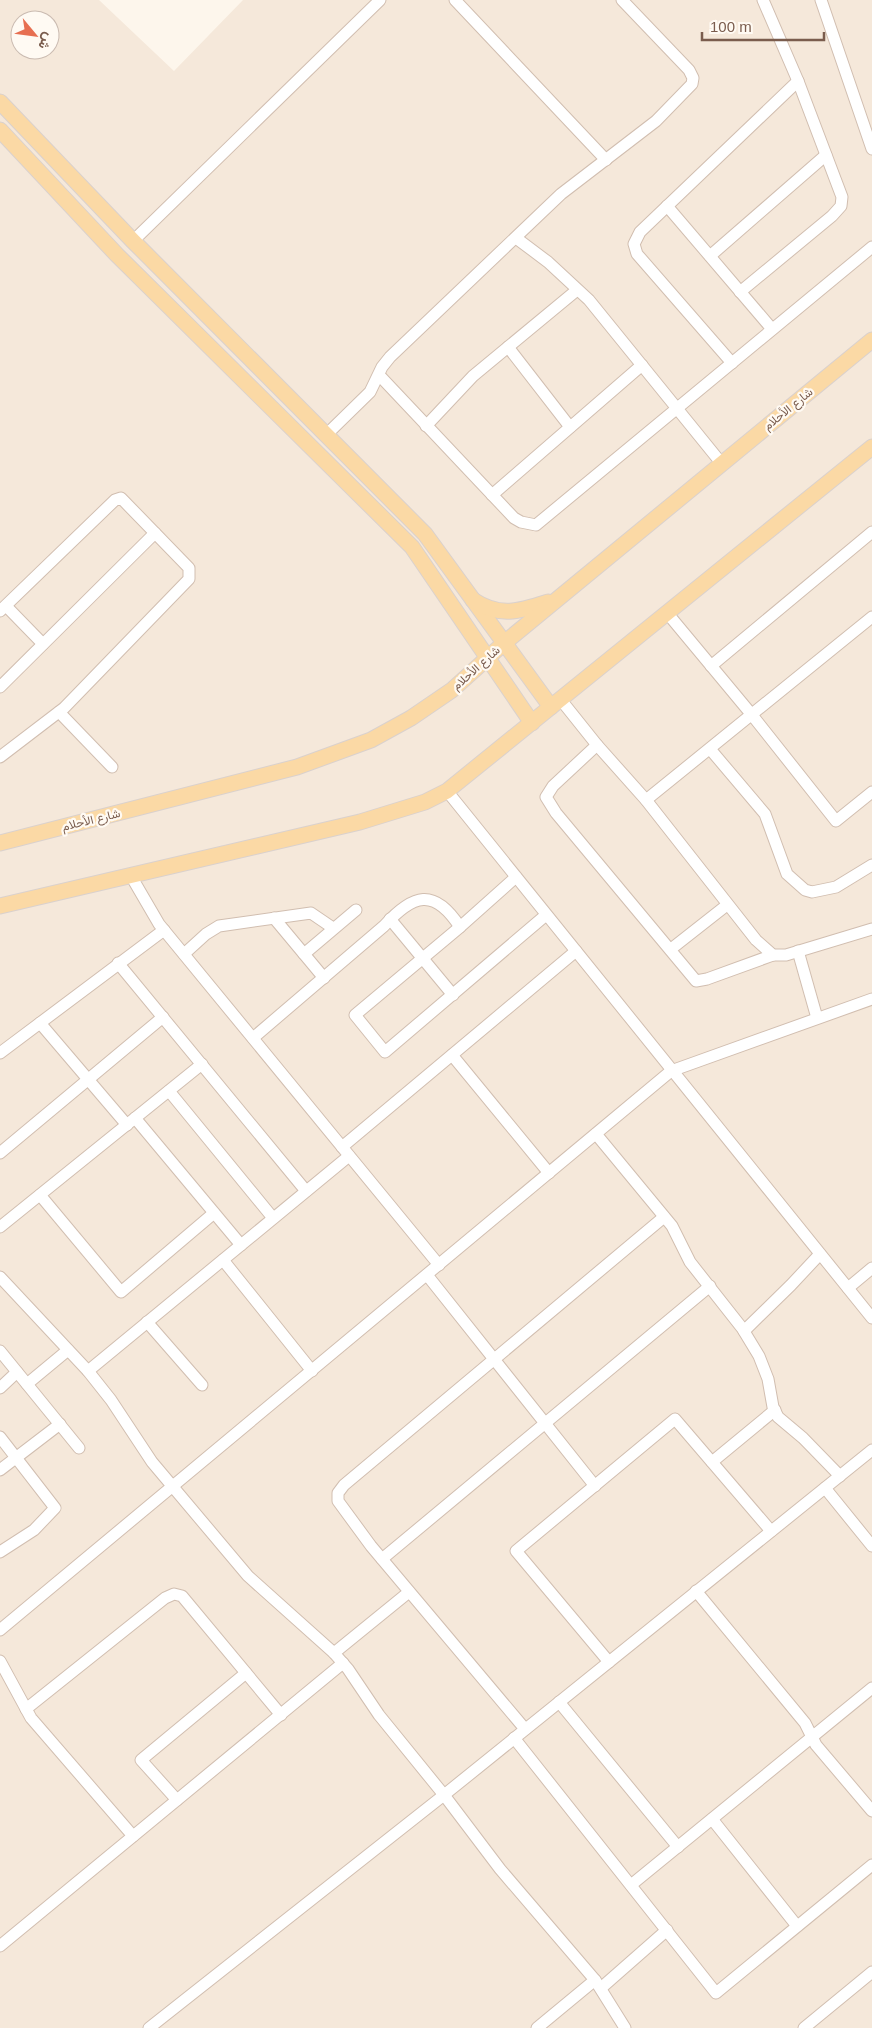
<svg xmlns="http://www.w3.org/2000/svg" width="872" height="2028" font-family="Arial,Vazirmatn,sans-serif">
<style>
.residential{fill:#f5e8da;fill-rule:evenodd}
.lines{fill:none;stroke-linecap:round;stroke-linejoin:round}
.minor-casing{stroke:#d1beb0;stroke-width:13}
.major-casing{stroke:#dad1cd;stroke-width:17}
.minor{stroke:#fff;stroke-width:11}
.major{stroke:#fbd9a5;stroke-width:15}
.labels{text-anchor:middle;stroke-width:4.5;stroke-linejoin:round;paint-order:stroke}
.street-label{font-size:12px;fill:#7a5c4d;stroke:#fffaf3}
</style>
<rect width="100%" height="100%" fill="#fdf6ec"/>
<path class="residential" d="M 0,0 L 99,0 L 174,71 L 243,0 L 872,0 L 872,2028 L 0,2028 ZM 20,20 L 50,20 L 50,50 L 20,50 Z"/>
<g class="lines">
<g class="minor-casing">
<g id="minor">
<path d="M 455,0 L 606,160"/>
<path d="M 821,0 L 872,149"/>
<path d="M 667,206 L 772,329"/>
<path d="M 516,238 L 548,262 L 589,300 L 722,464"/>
<path d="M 133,241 L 380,0"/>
<path d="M 710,256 L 826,155"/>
<path d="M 740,292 L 832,216 L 841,206 L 842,197 L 798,81 L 763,0"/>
<path d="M 508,347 L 570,427"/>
<path d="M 732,363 L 637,254 L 634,244 L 640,232 L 798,81"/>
<path d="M 379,375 L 514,518 L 521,522 L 536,525 L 872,247"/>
<path d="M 426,426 L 473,376 L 577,290"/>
<path d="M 326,435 L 370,392 L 382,367 L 390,357 L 561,194 L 656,121 L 692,84 L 693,78 L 689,70 L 622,0"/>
<path d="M 492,495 L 642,365"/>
<path d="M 6,606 L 43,644"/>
<path d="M 0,611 L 115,500 L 121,498 L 189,568 L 189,579 L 64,708 L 0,757"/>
<path d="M 668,614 L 752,715 L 836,821 L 872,792"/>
<path d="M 711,666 L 872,532"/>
<path d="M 0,687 L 155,533"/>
<path d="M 561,700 L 597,745 L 646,800 L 756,940 L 773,955 L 786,955 L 872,929"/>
<path d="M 59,712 L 112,767"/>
<path d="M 597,745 L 553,786 L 546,797 L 556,813 L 696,981 L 707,979 L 773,955"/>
<path d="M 710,749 L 765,814 L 787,874 L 805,890 L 812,892 L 836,887 L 872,865"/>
<path d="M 447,791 L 872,1318"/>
<path d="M 646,800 L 872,617"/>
<path d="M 131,876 L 159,924 L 439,1265"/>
<path d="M 516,877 L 460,927 L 355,1015 L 385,1052 L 546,915"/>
<path d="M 274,918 L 324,978"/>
<path d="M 390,919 L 453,995"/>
<path d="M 671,949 L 727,905"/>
<path d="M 798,951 L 817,1018"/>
<path d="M 184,954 L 206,934 L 219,926 L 311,913 L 333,928"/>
<path d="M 304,954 L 356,910"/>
<path d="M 118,963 L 306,1191"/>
<path d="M 40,1023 L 127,1125"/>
<path d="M 253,1038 L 384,926 C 413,894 434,887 460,927"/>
<path d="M 0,1053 L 164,930"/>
<path d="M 452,1055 L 549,1173"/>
<path d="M 169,1091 L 273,1218"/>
<path d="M 135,1118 L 241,1245"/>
<path d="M 596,1134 L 672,1226 L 690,1262 L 742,1328 L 759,1356 L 768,1379 L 773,1407 L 778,1417 L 803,1438 L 840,1476"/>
<path d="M 342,1147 L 576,951"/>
<path d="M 0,1153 L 163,1017"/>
<path d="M 40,1195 L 121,1292 L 214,1213"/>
<path d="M 0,1227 L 202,1064"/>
<path d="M 223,1260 L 312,1371"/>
<path d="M 427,1275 L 595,1486"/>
<path d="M 0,1277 L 88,1371 L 111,1400 L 152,1462 L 248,1576 L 334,1653 L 348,1669 L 379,1715 L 444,1795 L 500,1869 L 595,1980 L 625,2028"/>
<path d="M 848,1288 L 872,1268"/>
<path d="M 147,1322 L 202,1385"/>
<path d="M 744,1331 L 791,1285 L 820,1254"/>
<path d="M 0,1351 L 79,1448"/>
<path d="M 88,1371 L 349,1156"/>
<path d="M 27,1384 L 68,1350"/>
<path d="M 0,1388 L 17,1372"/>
<path d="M 0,1437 L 55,1508 L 34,1530 L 0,1552"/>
<path d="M 712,1462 L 775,1410"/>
<path d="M 0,1470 L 60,1424"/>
<path d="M 825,1488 L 872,1546"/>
<path d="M 382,1559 L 710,1286"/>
<path d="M 696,1591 L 805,1723 L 816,1745 L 872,1811"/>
<path d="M 0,1630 L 671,1071 L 872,999"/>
<path d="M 334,1653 L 409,1592"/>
<path d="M 0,1661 L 31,1718 L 133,1836"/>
<path d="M 609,1662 L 516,1551 L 675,1419 L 771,1531"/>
<path d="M 559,1702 L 678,1847"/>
<path d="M 26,1709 L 165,1598 L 174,1594 L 182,1596 L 281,1715"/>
<path d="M 525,1729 L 371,1546 L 338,1501 L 338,1493 L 344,1485 L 664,1217"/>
<path d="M 514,1738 L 716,1993 L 872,1865"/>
<path d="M 177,1800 L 141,1760 L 246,1673"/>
<path d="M 712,1819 L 797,1926"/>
<path d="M 631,1885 L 872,1688"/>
<path d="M 0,1946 L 343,1663"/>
<path d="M 601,1988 L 667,1930"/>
<path d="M 149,2028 L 444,1795 L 872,1450"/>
<path d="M 537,2028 L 595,1980"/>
<path d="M 804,2028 L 872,1972"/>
</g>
</g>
<g class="major-casing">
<g id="major">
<path d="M 0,102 L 133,241 L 425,534 L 551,707"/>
<path d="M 0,130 L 117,255 L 412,547 L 532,723"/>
<path d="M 473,600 C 500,618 520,611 548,602"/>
<path d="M 0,843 L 297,767 L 371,740 L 411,718 L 452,690 L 503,644 L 872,340"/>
<path d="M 0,906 L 360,822 L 425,802 L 447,791 L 872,447"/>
</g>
</g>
<use href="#minor" class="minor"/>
<use href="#major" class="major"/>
</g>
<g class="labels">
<g class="street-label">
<text transform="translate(788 409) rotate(-39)" y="4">شارع الأحلام</text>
<text transform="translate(476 668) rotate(-42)" y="4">شارع الأحلام</text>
<text transform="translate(91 820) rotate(-14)" y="4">شارع الأحلام</text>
</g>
</g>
<g transform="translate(35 35) rotate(119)"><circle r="24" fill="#fffaf3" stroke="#cabbb1"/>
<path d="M0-4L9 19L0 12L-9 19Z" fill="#e76f51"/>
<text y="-8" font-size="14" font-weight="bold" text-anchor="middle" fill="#7a5c4d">ش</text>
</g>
<path d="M702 32v8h122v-8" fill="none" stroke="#7a5c4d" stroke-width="2.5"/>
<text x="710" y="32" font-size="15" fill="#7a5c4d" stroke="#fffaf3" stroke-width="4" paint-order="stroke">100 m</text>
</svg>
